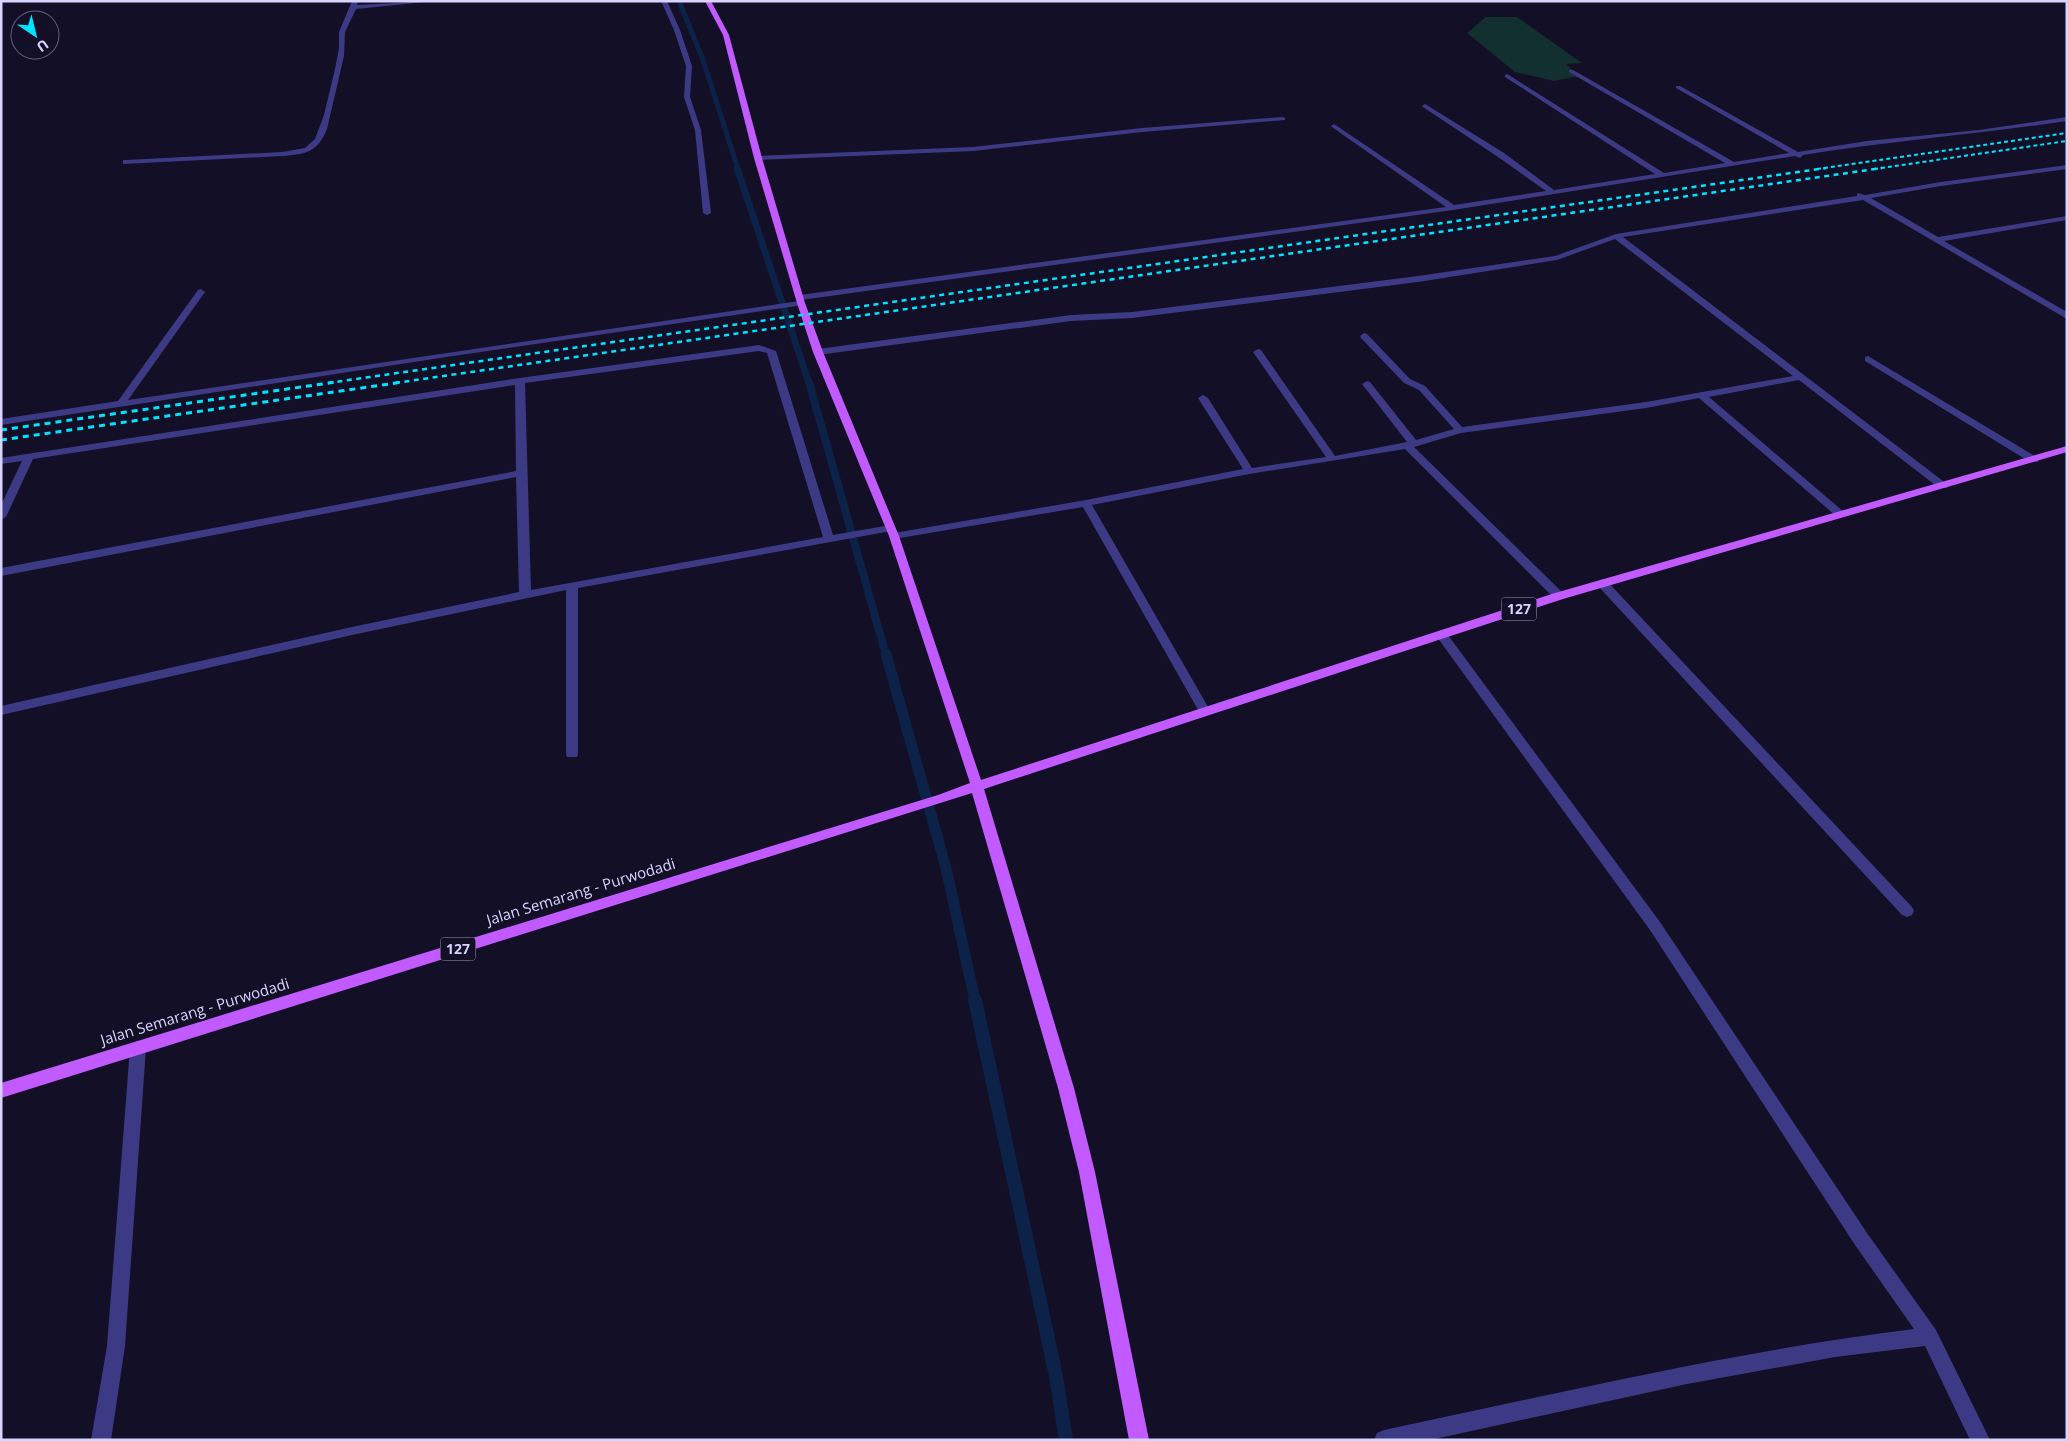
<svg xmlns="http://www.w3.org/2000/svg" width="2068" height="1441" font-family="'Open Sans',sans-serif">
<style>
.green{fill:#12302f}
.lines{fill:none;stroke-linecap:round;stroke-linejoin:round}
.stream-far4{stroke:#0c2248;stroke-width:5}
.stream-far3{stroke:#0c2248;stroke-width:7}
.stream-far2{stroke:#0c2248;stroke-width:8}
.stream-far1{stroke:#0c2248;stroke-width:11}
.stream{stroke:#0c2248;stroke-width:14}
.minor{fill:#3d3a85;fill-rule:evenodd}
.major{fill:#c25bff;fill-rule:evenodd}
.rail-far2{stroke:#00e5ff;stroke-width:2;stroke-dasharray:4 3;stroke-linecap:butt}
.rail-far1{stroke:#00e5ff;stroke-width:2.5;stroke-dasharray:5 4.5;stroke-linecap:butt}
.rail{stroke:#00e5ff;stroke-width:3;stroke-dasharray:6 5;stroke-linecap:butt}
.labels{text-anchor:middle;stroke-width:4.5;stroke-linejoin:round;paint-order:stroke}
.shield{fill:#130f26;stroke:#9e99be;stroke-width:1}
.shield-label{font-size:14px;font-weight:bold;fill:#d9d4ff}
.street-label{font-size:15px;fill:#d9d4ff;stroke:#130f26}
</style>
<rect width="100%" height="100%" fill="#130f26"/>
<path class="green" d="M 1486,17 L 1517,17 L 1582,63 L 1566,64 L 1579,76 L 1554,81 L 1515,72 L 1467,33 Z"/>
<g class="lines">
<path class="stream-far4" d="M 679,1 L 703,60 L 738,169"/>
<path class="stream-far3" d="M 737,168 L 809,383"/>
<path class="stream-far2" d="M 809,382 L 886,655"/>
<path class="stream-far1" d="M 886,654 L 946,868 L 975,1001"/>
<path class="stream" d="M 975,1000 L 1056,1376 L 1066,1440"/>
<g class="minor">
<path d="M 352,1 L 358,1 L 357,5 L 435,1 L 356,9 L 345,32 L 344,56 L 327,129 C 317,153 306,154 282,156 L 123,164 L 123,160 L 126,160 L 282,152 L 305,148 L 315,139 L 324,115 L 335,69 L 339,48 L 339,32 Z"/>
<path d="M 661,1 L 667,1 L 680,30 L 692,66 L 690,97 L 701,130 L 711,213 L 707,215 L 703,213 L 695,130 L 684,97 L 686,66 L 674,30 Z"/>
<path d="M 1569,70 L 1573,70 L 1734,162 L 1789,153 L 1676,88 L 1676,86 L 1680,86 L 1798,152 L 1867,141 L 1979,130 L 2067,117 L 2067,121 C 1979,134 1891,141 1803,155 L 1800,158 L 1795,156 L 1453,210 L 801,300 L 805,303 L 804,305 L 453,356 L 1,425 L 1,419 L 118,401 L 198,290 L 201,289 L 205,292 L 128,400 L 800,301 L 796,298 L 800,295 L 1446,207 L 1332,127 L 1331,126 L 1334,124 L 1454,205 L 1546,191 L 1498,157 L 1423,107 L 1422,106 L 1425,104 L 1504,153 L 1554,190 L 1655,174 L 1505,77 L 1505,75 L 1507,74 L 1664,173 L 1725,163 L 1569,72 Z"/>
<path d="M 1283,117 L 1285,118 L 1285,120 L 1142,132 L 973,151 L 758,160 L 754,158 L 758,156 L 973,147 L 1142,128 Z"/>
<path d="M 2067,165 L 2067,169 L 1941,186 L 1871,198 L 1938,237 L 2067,216 L 2067,220 L 1944,241 L 2067,312 L 2067,319 L 1863,200 L 1623,237 L 1947,484 L 1948,486 L 1947,488 L 1939,488 L 1799,380 L 1709,397 L 1844,512 L 1845,514 L 1844,516 L 1836,516 L 1699,398 L 1646,408 L 1461,433 L 1414,447 L 1563,593 L 1565,596 L 1559,600 L 1555,599 L 1405,449 L 1249,474 L 1092,505 L 1211,712 L 1209,715 L 1201,715 L 1083,507 L 894,539 L 889,536 L 894,533 L 1086,500 L 1243,469 L 1198,398 L 1203,395 L 1208,398 L 1252,468 L 1326,457 L 1253,352 L 1258,349 L 1261,350 L 1335,456 L 1407,442 L 1362,384 L 1367,381 L 1370,382 L 1416,440 L 1454,429 L 1419,390 L 1404,383 L 1361,338 L 1360,336 L 1364,333 L 1367,334 L 1410,379 L 1425,386 L 1462,427 L 1646,402 L 1793,376 L 1615,239 L 1557,260 L 1418,282 L 1132,318 L 1071,321 L 818,355 L 813,352 L 818,349 L 1071,315 L 1132,312 L 1418,276 L 1555,256 L 1616,234 L 1857,196 L 1857,193 L 1865,195 L 1941,182 Z"/>
<path d="M 759,345 L 776,351 L 833,535 L 891,525 L 896,528 L 891,531 L 578,588 L 578,754 L 577,757 L 567,757 L 566,754 L 566,590 L 352,635 L 1,715 L 1,706 L 352,627 L 519,592 L 516,477 L 1,576 L 1,568 L 516,471 L 515,385 L 33,459 L 6,517 L 1,520 L 1,505 L 22,461 L 1,464 L 1,458 L 520,378 ZM 759,351 L 767,353 L 823,537 L 531,590 L 525,383 Z"/>
<path d="M 1868,356 L 2038,458 L 2039,460 L 2038,462 L 2030,462 L 1865,361 L 1865,357 Z"/>
<path d="M 1602,579 L 1606,580 L 1912,907 L 1914,911 L 1912,915 L 1907,917 L 1902,915 L 1598,586 L 1596,583 Z"/>
<path d="M 1441,630 L 1445,631 L 1660,922 L 1867,1233 L 1936,1330 L 1990,1440 L 1970,1440 L 1925,1346 L 1835,1357 L 1687,1384 L 1430,1440 L 1374,1440 L 1377,1433 L 1384,1430 C 1560,1393 1735,1351 1914,1329 L 1855,1245 L 1650,930 L 1437,637 L 1435,634 Z"/>
<path d="M 138,1041 L 143,1043 L 146,1048 L 125,1346 L 111,1440 L 91,1440 L 107,1346 L 130,1048 L 133,1043 Z"/>
</g>
<path class="major" d="M 705,1 L 711,1 L 729,35 L 762,158 L 805,303 L 823,352 L 899,536 L 981,780 L 1555,593 L 2067,446 L 2067,452 L 1563,599 L 984,789 L 1074,1088 L 1095,1172 L 1149,1440 L 1129,1440 L 1079,1172 L 1058,1088 L 972,793 L 1,1098 L 1,1083 L 938,795 L 970,783 L 889,536 L 813,352 L 797,303 L 754,158 L 723,35 Z"/>
<g class="rail-far2">
<path d="M 1817,169 L 2067,133"/>
<path d="M 1874,169 L 2067,141"/>
</g>
<g class="rail-far1">
<path d="M 328,383 L 1826,168"/>
<path d="M 395,383 L 1882,168"/>
</g>
<g class="rail">
<path d="M 1,430 L 336,382"/>
<path d="M 1,440 L 403,382"/>
</g>
</g>
<g class="labels">
<g class="shield">
<rect x="1501.5" y="597.5" width="35" height="23" rx="4"/>
<rect x="440.5" y="937.5" width="35" height="23" rx="4"/>
</g>
<g class="shield-label">
<text x="1519" y="614">127</text>
<text x="458" y="954">127</text>
</g>
<g class="street-label">
<text transform="translate(581 892) rotate(-17)" y="5">Jalan Semarang - Purwodadi</text>
<text transform="translate(195 1012) rotate(-17)" y="5">Jalan Semarang - Purwodadi</text>
</g>
</g>
<rect width="2068" height="1441" fill="none" stroke="#d9d4ff" stroke-width="5"/>
<g transform="translate(35 35) rotate(145)"><circle r="24" fill="#130f26" stroke="#625e7d"/>
<path d="M0-4L9 19L0 12L-9 19Z" fill="#00e5ff"/>
<text y="-8" font-size="14" font-weight="bold" text-anchor="middle" fill="#d9d4ff">U</text>
</g>
</svg>
